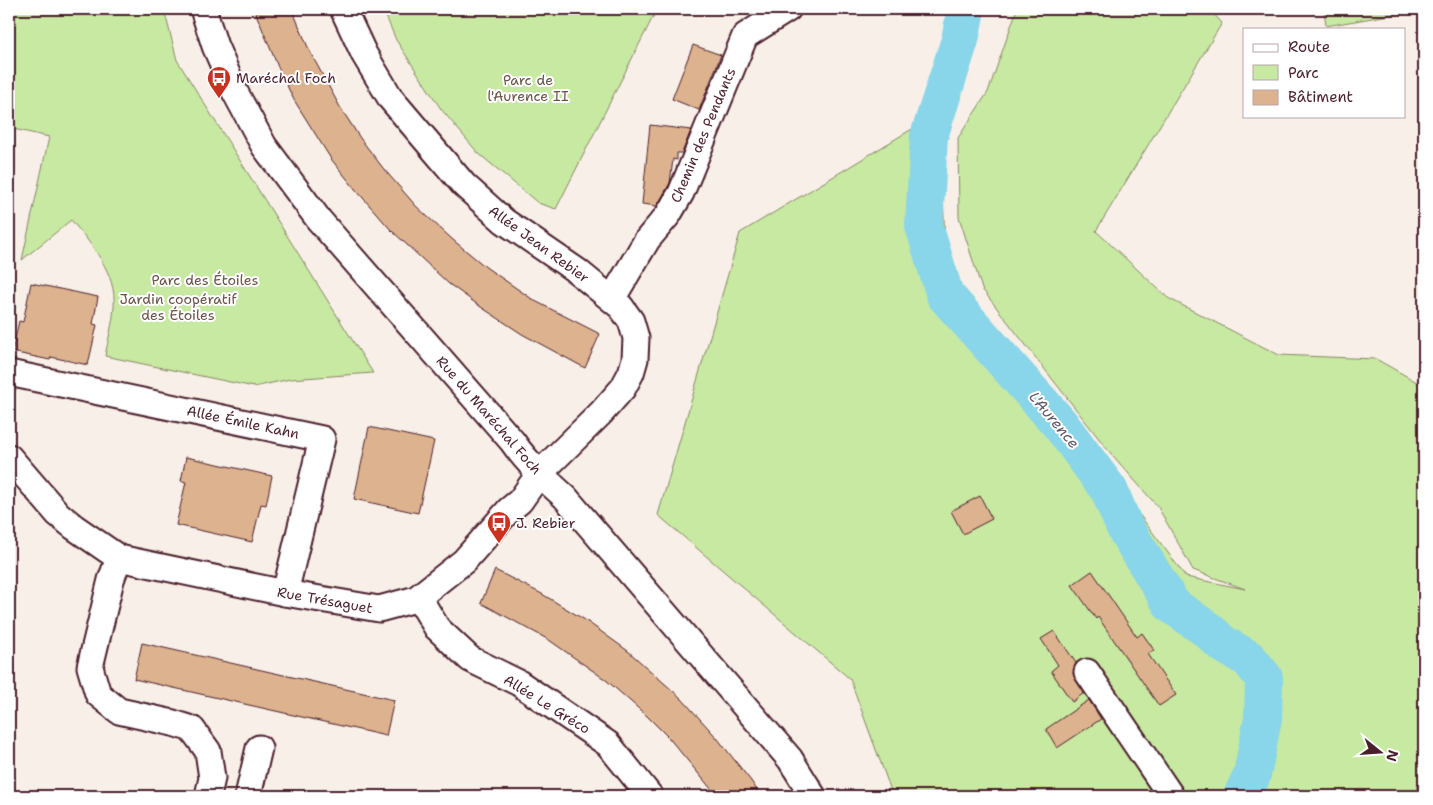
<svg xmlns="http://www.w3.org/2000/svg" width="1433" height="805" font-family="'Shantell Sans',sans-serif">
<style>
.green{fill:#c7e9a1;stroke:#888466}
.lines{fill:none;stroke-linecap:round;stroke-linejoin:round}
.river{stroke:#89d5e9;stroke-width:38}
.building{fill:#ddb28e;stroke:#4a1f2b}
.minor-casing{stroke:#4a1f2b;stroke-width:29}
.minor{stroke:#fff;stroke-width:25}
.labels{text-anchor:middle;stroke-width:4;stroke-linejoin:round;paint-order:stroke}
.poi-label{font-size:14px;fill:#4a1f2b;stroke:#fff;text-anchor:start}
.park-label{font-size:14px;fill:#695248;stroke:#fff}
.street-label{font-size:14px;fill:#4a1f2b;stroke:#fff}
.water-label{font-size:15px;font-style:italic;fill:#5d5664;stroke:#fff}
</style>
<rect width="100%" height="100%" fill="#f8f0e8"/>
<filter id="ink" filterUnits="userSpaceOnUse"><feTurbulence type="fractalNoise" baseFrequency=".02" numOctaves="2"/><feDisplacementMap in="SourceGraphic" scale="10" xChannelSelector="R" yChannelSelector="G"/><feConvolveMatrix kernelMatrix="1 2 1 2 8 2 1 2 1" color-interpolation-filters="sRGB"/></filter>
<g filter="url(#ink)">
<g class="green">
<path d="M 9,9 L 164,9 L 177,60 L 373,373 L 290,379 L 254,387 L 105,356 C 108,340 113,323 114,307 C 117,273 91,244 71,220 L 22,260 L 49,137 L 9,128 Z"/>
<path d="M 383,9 L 657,9 L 556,209 L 538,203 L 478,153 L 441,109 L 396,40 Z"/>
<path d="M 1017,9 L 1209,9 L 1222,23 L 1096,231 L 1168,298 L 1279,355 L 1376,359 L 1424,386 L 1424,796 L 893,796 L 850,679 L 658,515 L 740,233 L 940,112 L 945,244 L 963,298 L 1112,478 L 1186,577 L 1245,589 L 1193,570 L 1158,507 L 1107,449 L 982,289 L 959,217 L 958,138 L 988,92 Z"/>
<path d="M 1324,9 L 1424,9 L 1326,26 Z"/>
</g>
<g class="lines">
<path class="river" d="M 966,9 L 960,40 L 929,136 L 924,226 L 945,295 L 1060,424 L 1109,490 L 1125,528 L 1172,605 L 1209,631 L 1223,644 L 1249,659 L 1264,678 L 1263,718 L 1252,775 L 1242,796"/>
</g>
<g class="building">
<path d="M 254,9 L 292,9 L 310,52 L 340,107 L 360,138 L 383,168 L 416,206 L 453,240 L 487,268 L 535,301 L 600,334 L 585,368 L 522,334 L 481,307 L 449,284 L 391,230 L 356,190 L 331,159 L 294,100 L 278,67 Z"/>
<path d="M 693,45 L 721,55 L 699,110 L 672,99 Z"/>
<path d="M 650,125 L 691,130 L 682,153 L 677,153 L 677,160 L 673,159 L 670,183 L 657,206 L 642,204 Z"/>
<path d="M 31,283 L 98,297 L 93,324 L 97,325 L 88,365 L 51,357 L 50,360 L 12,352 L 19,321 L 23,322 Z"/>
<path d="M 369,427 L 434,441 L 418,513 L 354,499 Z"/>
<path d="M 186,457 L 272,476 L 266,505 L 261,504 L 252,542 L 176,525 L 186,482 L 181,481 Z"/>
<path d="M 980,496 L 992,519 L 963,534 L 951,511 Z"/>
<path d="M 495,570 L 542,594 L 585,620 L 628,651 L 682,699 L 718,739 L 751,781 L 761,796 L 717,796 L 668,737 L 647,716 L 606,680 L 549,640 L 481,603 Z"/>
<path d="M 1092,571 L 1137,637 L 1142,633 L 1154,650 L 1148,654 L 1176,695 L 1159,706 L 1098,617 L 1096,619 L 1072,585 Z"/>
<path d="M 1054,631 L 1076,663 L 1073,674 L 1084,693 L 1072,702 L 1051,671 L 1058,665 L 1041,639 Z"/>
<path d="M 142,643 L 394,700 L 386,736 L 134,679 Z"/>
<path d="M 1089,700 L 1101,719 L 1057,748 L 1046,729 Z"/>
</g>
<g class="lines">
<g class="minor-casing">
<g id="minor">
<path d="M 203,9 L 215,46 L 235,92 L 264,146 L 319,220 L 512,441 C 527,463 546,480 565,497 L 790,759 L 813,796"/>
<path d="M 612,299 L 647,240 L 668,215 L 681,193 L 745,36 L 788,9"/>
<path d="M 9,373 L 322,439 L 285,593"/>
<path d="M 9,457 L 58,514 L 74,527 L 119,558 L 285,593 L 379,609 L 416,599 L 464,561 L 509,510 L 520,501 L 539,474 L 601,413 L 623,388 L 631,373 L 635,359 L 636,338 L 631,321 L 621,307 L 577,271 L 504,221 L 464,185 L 391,99 L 364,54 L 343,9"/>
<path d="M 119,558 L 111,580 L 90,667 L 98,694 L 119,711 L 173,723 L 192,729 L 208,751 L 212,778 L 208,796"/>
<path d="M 416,599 L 425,608 L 437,628 L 470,659 L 519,683 L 608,744 L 650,796"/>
<path d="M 1087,672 L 1171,796"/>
<path d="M 248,796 L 259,748"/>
</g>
</g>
<use href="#minor" class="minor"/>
</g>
</g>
<defs>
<g id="bus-pin" transform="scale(1.25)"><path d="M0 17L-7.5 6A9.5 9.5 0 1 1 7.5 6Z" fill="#c8321e" stroke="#fff"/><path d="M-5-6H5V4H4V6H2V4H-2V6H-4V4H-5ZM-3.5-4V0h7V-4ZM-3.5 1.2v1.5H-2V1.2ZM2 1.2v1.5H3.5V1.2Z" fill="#fff"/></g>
</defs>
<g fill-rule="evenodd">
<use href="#bus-pin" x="219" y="78"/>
<use href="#bus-pin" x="499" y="523"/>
</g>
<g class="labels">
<g class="poi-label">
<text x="236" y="83">Maréchal Foch</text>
<text x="516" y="528">J. Rebier</text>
</g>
<g class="park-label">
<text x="528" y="85">Parc de<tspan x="528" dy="16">l'Aurence II</tspan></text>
<text x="205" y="285">Parc des Étoiles</text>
<text x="178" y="304">Jardin coopératif<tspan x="178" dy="16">des Étoiles</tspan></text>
</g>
<g class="street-label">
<text transform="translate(703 135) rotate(-67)" y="5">Chemin des Pendants</text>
<text transform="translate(539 244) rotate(36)" y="5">Allée Jean Rebier</text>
<text transform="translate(489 415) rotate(49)" y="5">Rue du Maréchal Foch</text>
<text transform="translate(243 422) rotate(12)" y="5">Allée Émile Kahn</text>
<text transform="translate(325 600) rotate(10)" y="5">Rue Trésaguet</text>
<text transform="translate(547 704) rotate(32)" y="5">Allée Le Gréco</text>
</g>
<g class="water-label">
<text transform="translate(1054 420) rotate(50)" y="5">L'Aurence</text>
</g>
</g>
<rect width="1433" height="805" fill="none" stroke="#fff" stroke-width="30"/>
<rect x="15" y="15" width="1403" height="775" fill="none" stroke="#4a1f2b" stroke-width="2" filter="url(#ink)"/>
<rect x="1243" y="28" width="162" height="90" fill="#ffffff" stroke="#b7a5aa"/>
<rect x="1253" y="44" width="25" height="8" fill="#ffffff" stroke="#b7a5aa"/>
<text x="1288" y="52" font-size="15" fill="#4a1f2b">Route</text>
<rect x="1253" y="65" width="25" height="15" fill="#c7e9a1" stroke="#b7a5aa"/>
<text x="1288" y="78" font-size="15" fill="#4a1f2b">Parc</text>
<rect x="1253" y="90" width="25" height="15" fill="#ddb28e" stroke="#b7a5aa"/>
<text x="1288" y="102" font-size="15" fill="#4a1f2b">Bâtiment</text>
<g transform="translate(1380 752) rotate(107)" stroke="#ffffff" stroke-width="4" paint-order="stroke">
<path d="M0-4L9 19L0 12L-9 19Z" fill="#4a1f2b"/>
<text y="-8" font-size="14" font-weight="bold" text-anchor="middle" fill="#4a1f2b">N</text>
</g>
</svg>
